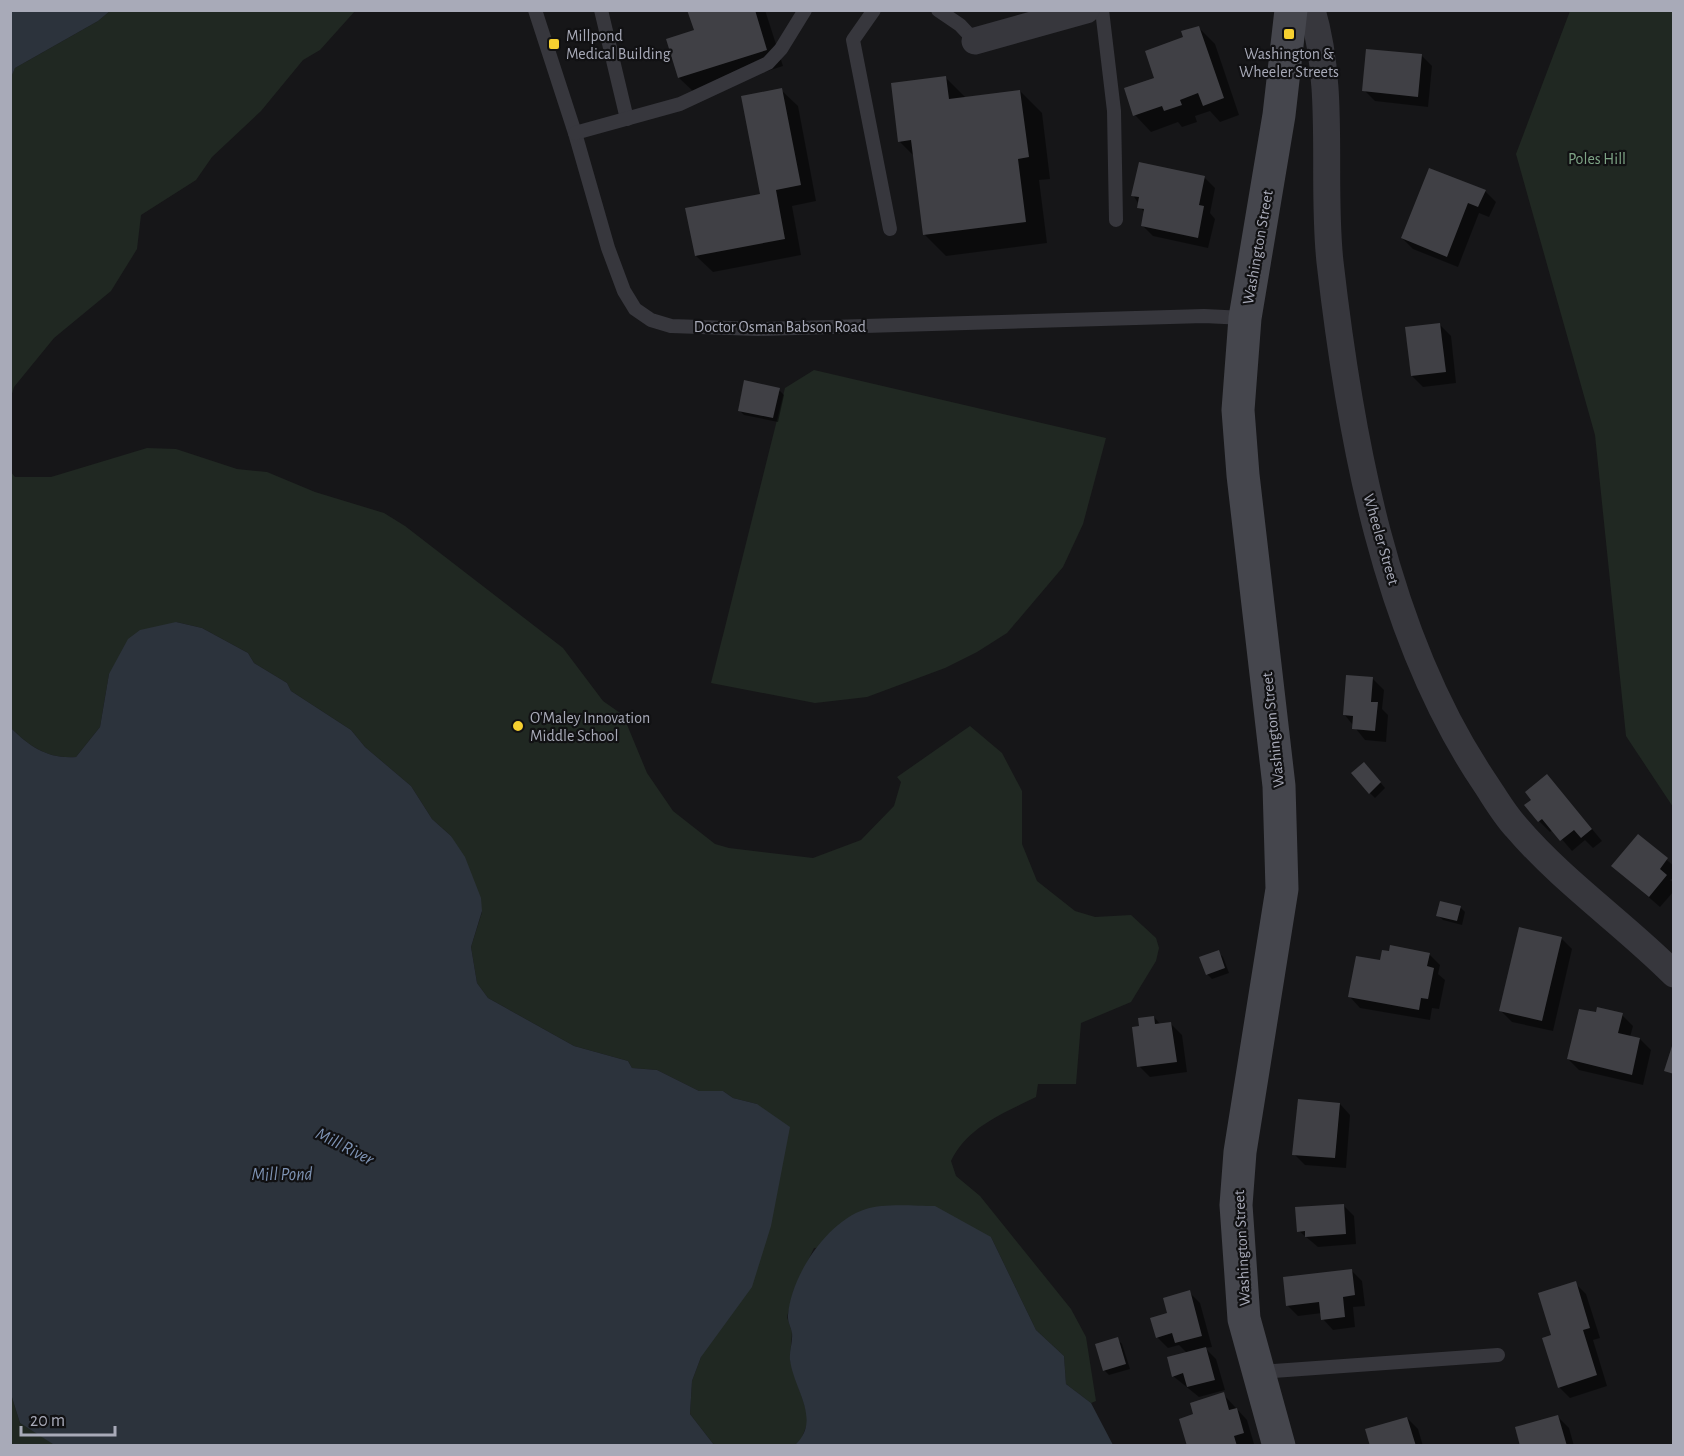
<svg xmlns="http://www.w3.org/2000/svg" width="1684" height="1456" font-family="'Alegreya Sans',sans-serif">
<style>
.green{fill:#202822}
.water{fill:#2c333c}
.shadow{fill:#0007}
.building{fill:#404045}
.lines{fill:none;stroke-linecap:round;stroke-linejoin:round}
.service{stroke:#37373d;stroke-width:14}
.minor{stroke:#37373d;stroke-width:27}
.secondary{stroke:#45464d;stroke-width:33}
.poi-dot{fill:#f6d030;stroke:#111113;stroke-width:2}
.labels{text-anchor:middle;stroke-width:4.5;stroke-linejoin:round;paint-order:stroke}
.poi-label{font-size:16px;fill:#a8aab8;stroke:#111113;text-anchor:start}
.park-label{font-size:16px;fill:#7ea486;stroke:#111113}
.street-label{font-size:16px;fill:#a8aab8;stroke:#111113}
.water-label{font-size:18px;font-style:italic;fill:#7e93b4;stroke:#111113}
</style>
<rect width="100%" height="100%" fill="#161618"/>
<g class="green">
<path d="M 110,11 L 355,11 L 320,50 L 303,60 L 261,111 L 212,157 L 196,180 L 141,215 L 137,249 L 111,291 L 54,338 L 14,387 L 11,397 L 10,77 L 15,68 L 98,21 Z"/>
<path d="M 1570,11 L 1673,11 L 1673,807 L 1626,736 L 1595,435 L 1516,154 Z"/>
<path d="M 814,370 L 1106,438 L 1083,524 L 1063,567 L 1007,633 L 977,652 L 945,668 L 867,697 L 815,703 L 711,683 L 785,388 Z"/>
<path d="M 147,448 L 176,449 L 237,469 L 267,472 L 315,492 L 384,513 L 405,526 L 563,648 L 603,701 L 623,715 L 647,773 L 673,811 L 715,844 L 729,848 L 813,858 L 861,840 L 894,806 L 901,782 L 897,777 L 970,726 L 1002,753 L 1022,791 L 1022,844 L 1037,881 L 1075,911 L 1095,917 L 1131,915 L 1156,938 L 1159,948 L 1156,961 L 1131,1002 L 1081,1023 L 1076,1084 L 1038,1084 L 1036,1097 C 1004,1113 967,1127 951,1161 L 956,1176 L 980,1196 L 1071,1309 L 1086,1337 L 1096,1401 L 1091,1403 L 1066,1384 L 1064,1356 L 1036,1330 L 991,1237 L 814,1248 L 794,1290 L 787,1317 L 792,1332 L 790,1360 L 809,1419 L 801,1440 L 795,1445 L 714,1445 L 690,1414 L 692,1381 L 701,1357 L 757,1104 L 733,1098 L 723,1091 L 699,1091 L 657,1070 L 632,1068 L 628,1061 L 574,1046 L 488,998 L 477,983 L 471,947 L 482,912 L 451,836 L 432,819 L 411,786 L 365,747 L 351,730 L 291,691 L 287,683 L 254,663 L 248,653 L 202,628 L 176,622 L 109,674 L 100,727 L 76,757 C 48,759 30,747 11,728 L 10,471 L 15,477 L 51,477 Z"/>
<path d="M 10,1391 L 20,1423 L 56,1445 L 11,1445 Z"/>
</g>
<g class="water">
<path d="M 11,10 L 109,10 L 110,11 L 98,21 L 15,68 L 11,77 Z"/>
<path d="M 176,622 L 202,628 L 248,653 L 254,663 L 287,683 L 291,691 L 351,730 L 365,747 L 411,786 L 432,819 L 451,836 L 465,857 L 481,898 L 482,911 L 471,947 L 477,983 L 488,998 L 574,1046 L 628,1061 L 632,1068 L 657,1070 L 699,1091 L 723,1091 L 733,1098 L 757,1104 L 790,1127 L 771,1226 L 752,1287 L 701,1357 L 692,1381 L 690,1414 L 714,1445 L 56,1446 L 20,1423 L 10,1391 L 11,728 C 30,747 48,759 76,757 L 100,727 L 109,674 L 128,639 L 140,630 Z"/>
<path d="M 935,1206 L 991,1237 L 1036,1330 L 1064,1356 L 1066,1384 L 1091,1403 L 1113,1445 L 795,1445 C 822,1420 794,1390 790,1360 C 789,1351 793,1342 792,1333 C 791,1327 787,1321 788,1315 C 791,1276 827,1221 866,1209 C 883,1203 916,1206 935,1206 Z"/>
</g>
<g class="shadow">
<path d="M 689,10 L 765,10 L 783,66 L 696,94 L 679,78 L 668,40 L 695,31 Z"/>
<path d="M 1198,27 L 1215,44 L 1239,115 L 1220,122 L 1210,111 L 1195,116 L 1197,122 L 1182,127 L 1178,122 L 1151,132 L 1135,115 L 1156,79 L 1185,38 Z"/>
<path d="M 1421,55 L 1432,66 L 1428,107 L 1375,101 L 1364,90 Z"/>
<path d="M 945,77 L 966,98 L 1020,91 L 1042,113 L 1050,179 L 1039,180 L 1047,243 L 946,256 L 924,234 L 914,156 L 900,142 Z"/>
<path d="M 781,90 L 798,106 L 816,201 L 792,206 L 801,255 L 713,272 L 696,256 L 762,195 Z"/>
<path d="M 1204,177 L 1215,188 L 1210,213 L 1215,219 L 1208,248 L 1153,236 L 1142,225 L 1145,214 L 1133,195 Z"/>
<path d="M 1485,191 L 1496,202 L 1489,217 L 1479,213 L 1458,267 L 1413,249 L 1402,238 Z"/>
<path d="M 1440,325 L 1451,336 L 1456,383 L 1423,387 L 1412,376 Z"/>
<path d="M 779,390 L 784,395 L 778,422 L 744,415 L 739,410 Z"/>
<path d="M 1373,679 L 1384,690 L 1382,709 L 1388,715 L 1386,742 L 1365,740 L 1344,714 Z"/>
<path d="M 1369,769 L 1385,788 L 1375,798 L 1370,793 Z"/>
<path d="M 1557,787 L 1602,841 L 1593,848 L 1585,840 L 1572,851 L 1553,829 L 1550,832 L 1539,821 Z"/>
<path d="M 1638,836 L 1674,866 L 1674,878 L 1670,880 L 1674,883 L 1674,891 L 1660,907 L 1613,866 Z"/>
<path d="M 1460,907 L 1465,912 L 1462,925 L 1443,920 L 1438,915 Z"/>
<path d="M 1561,938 L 1572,949 L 1553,1031 L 1512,1022 L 1501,1011 Z"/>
<path d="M 1218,952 L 1223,957 L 1229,973 L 1212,979 L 1207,974 Z"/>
<path d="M 1429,954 L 1440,965 L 1438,974 L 1445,980 L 1439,1009 L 1432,1008 L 1430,1020 L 1360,1008 L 1350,997 L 1382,962 Z"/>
<path d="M 1597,1014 L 1622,1015 L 1633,1026 L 1630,1037 L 1640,1039 L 1651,1050 L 1643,1085 L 1579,1070 L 1568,1059 Z"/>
<path d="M 1154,1017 L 1161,1025 L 1171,1024 L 1182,1035 L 1187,1072 L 1150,1077 L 1139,1066 L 1141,1027 Z"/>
<path d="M 1340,1104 L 1350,1115 L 1346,1168 L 1305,1165 L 1294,1154 Z"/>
<path d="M 1343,1205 L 1354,1216 L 1356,1244 L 1318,1247 L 1299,1231 Z"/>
<path d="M 1351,1270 L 1362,1281 L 1365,1306 L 1353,1307 L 1355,1327 L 1333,1330 L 1323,1319 L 1322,1313 L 1298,1316 L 1287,1305 Z"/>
<path d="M 1575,1283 L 1586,1294 L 1600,1338 L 1593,1340 L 1607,1386 L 1570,1398 L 1559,1387 L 1553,1336 Z"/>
<path d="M 1189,1292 L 1200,1303 L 1212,1347 L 1205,1348 L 1216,1359 L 1225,1390 L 1199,1397 L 1173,1376 L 1187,1353 L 1179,1345 L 1168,1348 L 1157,1337 L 1169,1314 Z"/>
<path d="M 1117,1339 L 1122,1344 L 1130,1369 L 1109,1375 L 1104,1370 Z"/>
<path d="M 1223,1394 L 1247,1420 L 1254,1444 L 1188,1446 Z"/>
<path d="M 1558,1417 L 1569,1428 L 1574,1446 L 1521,1446 Z"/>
<path d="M 1407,1418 L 1418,1429 L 1423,1446 L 1372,1446 Z"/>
</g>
<g class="building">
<path d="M 687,10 L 755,10 L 767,50 L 678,78 L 666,39 L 694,30 Z"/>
<path d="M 1199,26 L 1224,98 L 1203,106 L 1198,93 L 1180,100 L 1182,105 L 1164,111 L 1162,106 L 1133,116 L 1124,88 L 1154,78 L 1145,51 L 1183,37 L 1181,31 Z"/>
<path d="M 1366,49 L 1422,54 L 1418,97 L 1362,91 Z"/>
<path d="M 946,76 L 949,99 L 1020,90 L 1029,157 L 1018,159 L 1026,222 L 923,235 L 911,140 L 898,142 L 891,83 Z"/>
<path d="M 782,88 L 801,185 L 776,190 L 785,239 L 695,256 L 685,208 L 760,194 L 741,96 Z"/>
<path d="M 1139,162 L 1205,176 L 1199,205 L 1204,206 L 1198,238 L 1141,226 L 1144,209 L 1137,208 L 1139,197 L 1131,196 Z"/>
<path d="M 1429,168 L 1486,190 L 1478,207 L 1468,203 L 1447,257 L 1401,238 Z"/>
<path d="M 1440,323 L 1446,372 L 1411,376 L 1405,327 Z"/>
<path d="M 744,380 L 780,388 L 773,418 L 738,411 Z"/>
<path d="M 1346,675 L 1373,677 L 1371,702 L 1378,702 L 1375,731 L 1352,729 L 1353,716 L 1343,715 Z"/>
<path d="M 1364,762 L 1381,782 L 1369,794 L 1351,773 Z"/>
<path d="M 1547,774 L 1592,829 L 1581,838 L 1574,830 L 1560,841 L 1542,819 L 1538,822 L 1524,805 L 1531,800 L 1525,792 Z"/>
<path d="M 1638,834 L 1668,858 L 1660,869 L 1667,875 L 1649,897 L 1611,866 Z"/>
<path d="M 1440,901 L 1461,906 L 1457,921 L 1436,916 Z"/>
<path d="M 1519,927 L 1562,937 L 1542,1021 L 1499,1011 Z"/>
<path d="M 1390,945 L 1430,953 L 1427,966 L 1434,968 L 1428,999 L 1421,998 L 1419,1010 L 1348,997 L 1356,956 L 1380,960 L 1382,950 L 1389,951 Z"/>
<path d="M 1219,950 L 1225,968 L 1206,975 L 1199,957 Z"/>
<path d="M 1597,1007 L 1623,1013 L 1618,1033 L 1640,1038 L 1632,1075 L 1567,1059 L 1579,1009 L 1596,1012 Z"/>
<path d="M 1154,1016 L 1155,1024 L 1171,1022 L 1177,1062 L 1137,1067 L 1132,1027 L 1139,1026 L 1138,1018 Z"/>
<path d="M 1673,1043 L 1674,1043 L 1674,1074 L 1664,1071 Z"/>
<path d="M 1298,1099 L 1340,1103 L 1335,1158 L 1292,1155 Z"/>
<path d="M 1344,1204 L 1346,1234 L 1305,1237 L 1305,1231 L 1297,1232 L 1295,1207 Z"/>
<path d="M 1352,1269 L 1355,1295 L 1343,1297 L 1345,1317 L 1321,1320 L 1319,1302 L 1286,1306 L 1283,1277 Z"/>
<path d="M 1576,1281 L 1590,1328 L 1583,1330 L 1597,1375 L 1558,1388 L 1542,1338 L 1551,1335 L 1538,1293 Z"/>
<path d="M 1190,1290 L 1202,1336 L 1175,1343 L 1172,1333 L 1156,1338 L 1150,1318 L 1167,1313 L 1163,1298 Z"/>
<path d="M 1118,1337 L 1126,1364 L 1103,1371 L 1095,1344 Z"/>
<path d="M 1206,1347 L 1215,1380 L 1187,1387 L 1183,1373 L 1172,1377 L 1167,1357 Z"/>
<path d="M 1224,1392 L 1229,1410 L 1237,1408 L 1244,1433 L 1234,1436 L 1237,1446 L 1187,1446 L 1179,1419 L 1193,1414 L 1190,1403 Z"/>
<path d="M 1558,1415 L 1567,1446 L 1520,1446 L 1515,1427 Z"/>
<path d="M 1407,1417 L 1416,1446 L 1370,1446 L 1365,1429 Z"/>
</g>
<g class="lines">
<g class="service">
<path d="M 535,10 L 575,133 L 608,248 L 624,291 L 635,309 L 651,320 L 671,326 L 758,329 L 1204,316 L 1245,318"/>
<path d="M 601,10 L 627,119"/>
<path d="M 874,10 L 853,40 L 890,229"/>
<path d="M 938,10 L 960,25 L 975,41"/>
<path d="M 1102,10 L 1114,111 L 1116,220"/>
<path d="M 575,133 L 680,104 L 768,63 L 781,49 L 805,10"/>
<path d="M 1258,1372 L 1498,1355"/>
</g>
<g class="minor">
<path d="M 1312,10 C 1336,92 1321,178 1330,262 C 1350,437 1385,635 1485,783 C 1495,798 1504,814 1516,827 C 1563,882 1623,923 1674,974"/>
<path d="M 975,41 L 1086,10"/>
</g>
<path class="secondary" d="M 1279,1446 L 1244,1319 L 1236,1205 L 1240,1152 L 1282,889 L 1279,786 L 1243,475 L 1238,410 L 1245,318 L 1279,115 L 1291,10"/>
</g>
<g class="poi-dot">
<rect x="1283" y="28" width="12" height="12" rx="3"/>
<rect x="548" y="38" width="12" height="12" rx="3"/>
<circle cx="518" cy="726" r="6"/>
</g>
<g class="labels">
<g class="poi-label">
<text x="566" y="41">Millpond<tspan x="566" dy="18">Medical Building</tspan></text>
<text x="1289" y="59" text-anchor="middle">Washington &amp;<tspan x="1289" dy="18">Wheeler Streets</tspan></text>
<text x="530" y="723">O'Maley Innovation<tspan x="530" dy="18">Middle School</tspan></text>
</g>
<g class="park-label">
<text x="1597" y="164">Poles Hill</text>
</g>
<g class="street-label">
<text transform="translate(1257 247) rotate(-80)" y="6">Washington Street</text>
<text x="780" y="332">Doctor Osman Babson Road</text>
<text transform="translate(1382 539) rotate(74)" y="6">Wheeler Street</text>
<text transform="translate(1272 730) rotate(-96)" y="6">Washington Street</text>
<text transform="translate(1241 1248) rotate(-93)" y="6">Washington Street</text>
</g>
<g class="water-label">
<text transform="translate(345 1146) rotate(27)" y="6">Mill River</text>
<text x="282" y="1180">Mill Pond</text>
</g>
</g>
<rect width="1684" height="1456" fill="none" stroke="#a8aab8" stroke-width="24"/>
<path d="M21 1426v9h94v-9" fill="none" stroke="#a8aab8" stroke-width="3"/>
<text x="30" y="1426" font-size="18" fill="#a8aab8" stroke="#111113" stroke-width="4.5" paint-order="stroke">20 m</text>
</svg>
